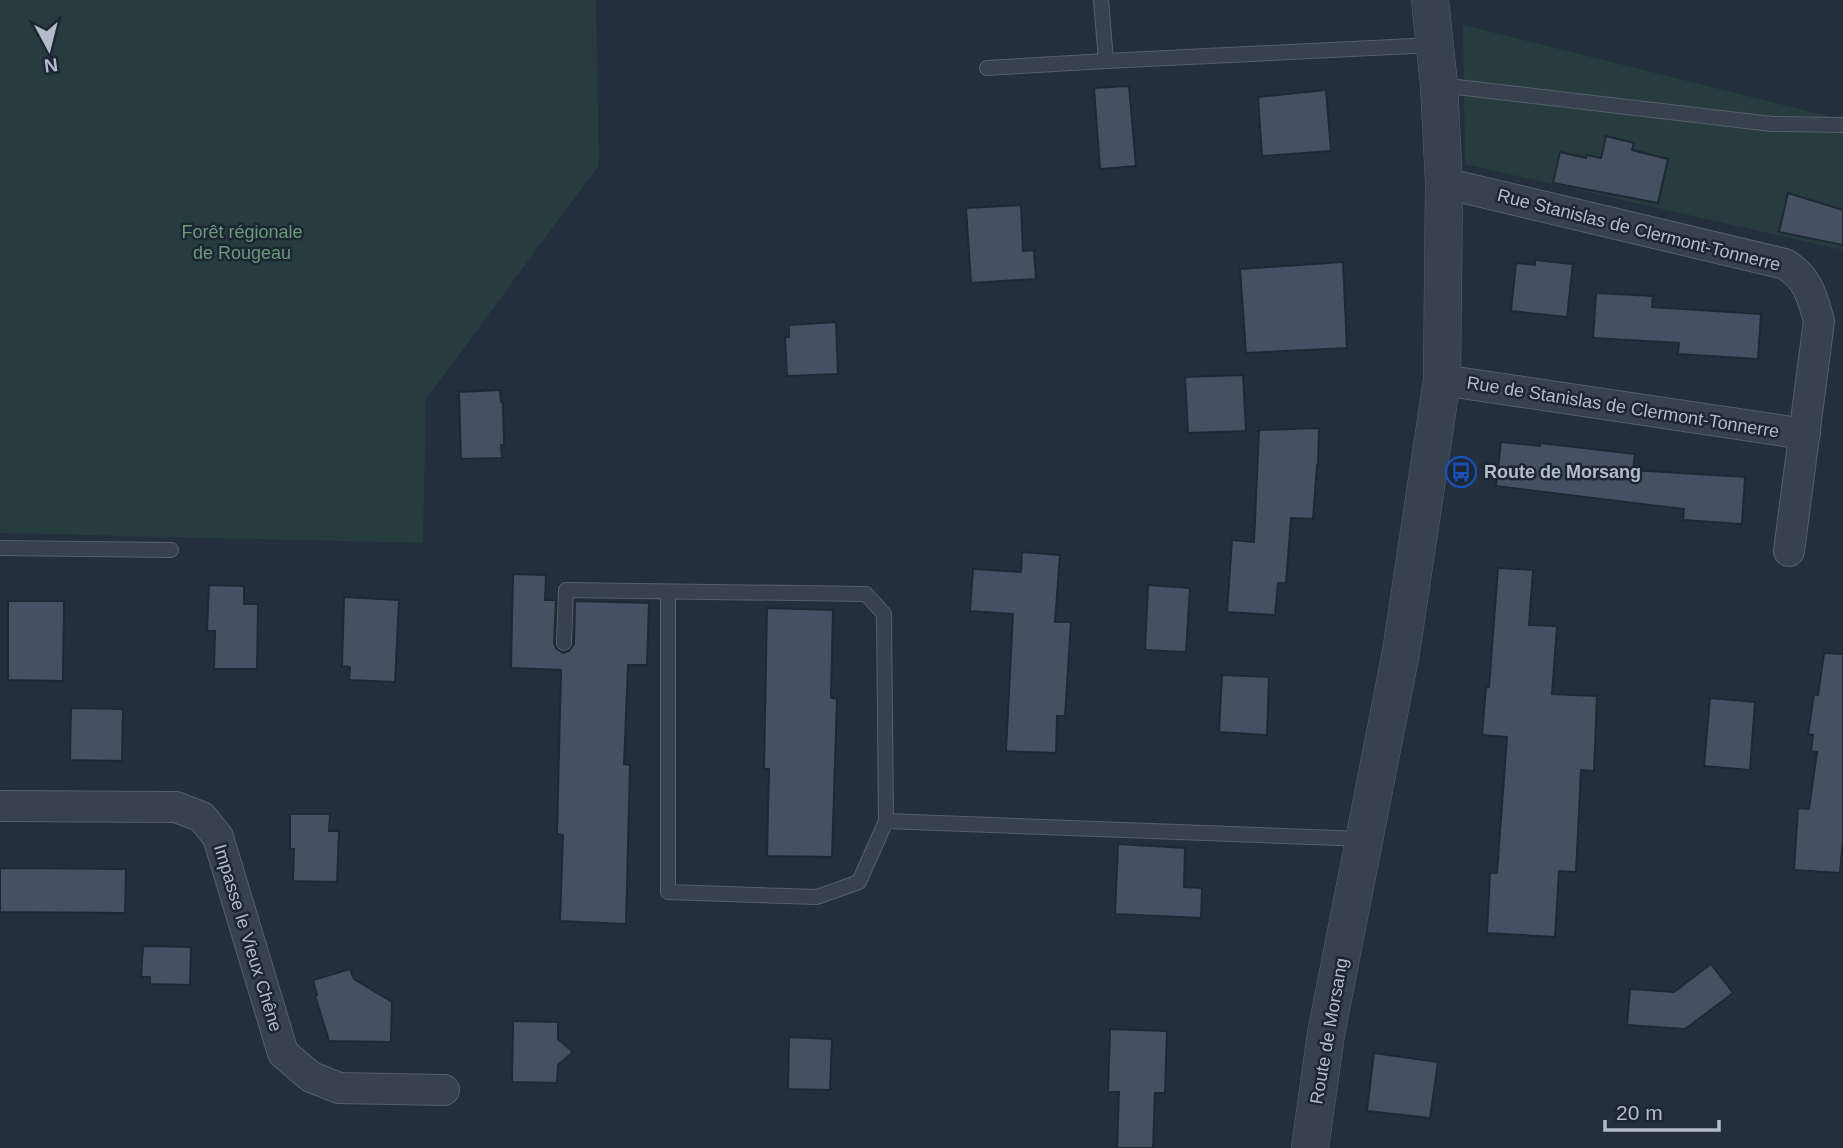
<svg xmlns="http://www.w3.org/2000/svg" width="1843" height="1148" font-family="Helvetica,sans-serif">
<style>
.green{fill:#263c3f}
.building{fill:#455162;stroke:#1f2835;stroke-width:2}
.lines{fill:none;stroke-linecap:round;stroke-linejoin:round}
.service-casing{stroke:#565f6c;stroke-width:16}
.minor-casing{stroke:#565f6c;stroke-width:32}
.tertiary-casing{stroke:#565f6c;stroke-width:38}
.service{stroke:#38414e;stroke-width:14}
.minor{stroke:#38414e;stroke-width:30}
.tertiary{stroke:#38414e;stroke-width:37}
.labels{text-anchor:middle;stroke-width:5;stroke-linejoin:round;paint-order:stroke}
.street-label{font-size:18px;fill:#b4bcc9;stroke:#1d2633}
.park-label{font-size:18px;fill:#6b9a76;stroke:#1d2633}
.poi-label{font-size:18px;font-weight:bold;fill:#b4bcc9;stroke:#1d2633;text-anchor:start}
</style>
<rect width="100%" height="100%" fill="#242f3e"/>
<g class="green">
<path d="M 0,0 L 596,0 L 599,165 L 426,399 L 423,543 L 0,533 Z"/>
<path d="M 1463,25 L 1843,120 L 1843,250 L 1465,164 Z"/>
</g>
<g class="building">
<path d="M 1129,86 L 1136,166 L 1100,169 L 1094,88 Z"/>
<path d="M 1326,90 L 1331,151 L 1262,156 L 1258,97 Z"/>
<path d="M 1606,136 L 1634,143 L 1632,150 L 1668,159 L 1658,203 L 1553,183 L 1560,152 L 1586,158 L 1587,155 L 1601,158 Z"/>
<path d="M 1788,193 L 1843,210 L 1843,245 L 1779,232 Z"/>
<path d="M 1021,205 L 1023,251 L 1034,250 L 1036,279 L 971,283 L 966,208 Z"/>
<path d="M 1535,260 L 1573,264 L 1567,317 L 1511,311 L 1516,263 L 1535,265 Z"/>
<path d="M 1343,262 L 1347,348 L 1246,353 L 1240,269 Z"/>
<path d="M 1596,293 L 1653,296 L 1652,307 L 1761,314 L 1758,359 L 1678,354 L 1679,343 L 1593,338 Z"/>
<path d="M 836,322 L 838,374 L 787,376 L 785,337 L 789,337 L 789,325 Z"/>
<path d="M 1243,375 L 1246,431 L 1188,433 L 1185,377 Z"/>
<path d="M 500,390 L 501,402 L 503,403 L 504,445 L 501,445 L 502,458 L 461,459 L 459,392 Z"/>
<path d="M 1319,428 L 1318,465 L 1317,465 L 1313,519 L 1291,518 L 1286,583 L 1278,583 L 1275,615 L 1227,612 L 1232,540 L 1254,542 L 1259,430 Z"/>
<path d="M 1501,442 L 1540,446 L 1540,443 L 1635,454 L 1633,470 L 1745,477 L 1742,524 L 1683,520 L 1684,509 L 1496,486 Z"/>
<path d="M 1022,552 L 1060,555 L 1055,622 L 1071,622 L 1065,716 L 1057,716 L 1056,753 L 1006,751 L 1013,614 L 970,611 L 973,569 L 1021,572 Z"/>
<path d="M 1498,568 L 1533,570 L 1529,625 L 1557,626 L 1552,694 L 1597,696 L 1594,771 L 1581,770 L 1576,872 L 1559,871 L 1555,937 L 1487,933 L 1490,873 L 1497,873 L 1507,737 L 1482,735 L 1486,687 L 1489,687 Z"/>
<path d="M 513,574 L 546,575 L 545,600 L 556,600 L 554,643 L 556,648 L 563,653 L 569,651 L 574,644 L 575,601 L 649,603 L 647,665 L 628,665 L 624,764 L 630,765 L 626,924 L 560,921 L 563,835 L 557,834 L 561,670 L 511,668 Z"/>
<path d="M 209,585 L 244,586 L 244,604 L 258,604 L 257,669 L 214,669 L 215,631 L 207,631 Z"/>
<path d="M 1148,585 L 1190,588 L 1186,652 L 1145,650 Z"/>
<path d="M 344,597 L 399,600 L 395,682 L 349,680 L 350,667 L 342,666 Z"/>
<path d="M 8,601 L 64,601 L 63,681 L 8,680 Z"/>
<path d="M 767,608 L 833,610 L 831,698 L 837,699 L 832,857 L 767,856 L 769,769 L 764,769 Z"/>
<path d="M 1824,653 L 1843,654 L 1843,838 L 1840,873 L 1794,870 L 1798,808 L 1809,809 L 1817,752 L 1811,751 L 1813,735 L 1808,734 L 1814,694 L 1818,695 Z"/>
<path d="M 1222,675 L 1269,677 L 1267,735 L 1219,732 Z"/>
<path d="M 1710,698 L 1755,702 L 1750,770 L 1704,766 Z"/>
<path d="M 71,708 L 123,709 L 122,761 L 70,760 Z"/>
<path d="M 290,814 L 330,814 L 329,831 L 339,831 L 337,882 L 293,881 L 294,849 L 290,849 Z"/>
<path d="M 1118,844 L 1185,848 L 1184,887 L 1202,888 L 1201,918 L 1115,914 Z"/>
<path d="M 0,868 L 126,869 L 125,913 L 0,912 Z"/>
<path d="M 143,946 L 191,947 L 190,985 L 150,984 L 150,977 L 141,977 Z"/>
<path d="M 1711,964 L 1733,993 L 1685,1029 L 1627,1025 L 1630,989 L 1674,992 Z"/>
<path d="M 350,969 L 354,979 L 392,1002 L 391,1042 L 329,1041 L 315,995 L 317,995 L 313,980 Z"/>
<path d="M 513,1021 L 558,1022 L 558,1039 L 573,1052 L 558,1065 L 557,1083 L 512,1082 Z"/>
<path d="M 1110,1029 L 1167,1031 L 1165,1093 L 1155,1093 L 1153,1148 L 1117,1148 L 1119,1092 L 1108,1092 Z"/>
<path d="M 789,1037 L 832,1039 L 830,1090 L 788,1089 Z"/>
<path d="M 1374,1053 L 1438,1062 L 1430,1118 L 1367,1111 Z"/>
</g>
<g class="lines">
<g class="service-casing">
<g id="service">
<path d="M 1101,0 L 1106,61 L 1433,45"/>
<path d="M 987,68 L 1106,61"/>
<path d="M 1440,85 L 1772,124 L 1843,125"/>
<path d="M 0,548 L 171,550"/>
<path d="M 668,592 L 668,892 L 817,897 L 859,882 L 886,821 L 1364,839"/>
<path d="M 564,643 L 566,590 L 866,594 L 884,614 L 886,821"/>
</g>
</g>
<g class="minor-casing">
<g id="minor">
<path d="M 1444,183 L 1785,264 C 1808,278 1812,296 1819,321 L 1789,551"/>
<path d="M 1442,380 L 1805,434"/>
<path d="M 0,806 L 176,807 L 202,817 L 218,837 L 283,1053 L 311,1077 L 339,1088 L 444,1090"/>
</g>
</g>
<g class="tertiary-casing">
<path id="tertiary" d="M 1310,1148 L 1326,1034 L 1401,652 L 1442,380 L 1444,183 L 1439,85 L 1430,0"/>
</g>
<use href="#service" class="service"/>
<use href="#minor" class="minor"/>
<use href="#tertiary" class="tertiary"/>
</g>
<defs>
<g id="bus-ring" transform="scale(1.575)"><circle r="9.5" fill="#1d2633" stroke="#1a4fb4" stroke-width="1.5"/><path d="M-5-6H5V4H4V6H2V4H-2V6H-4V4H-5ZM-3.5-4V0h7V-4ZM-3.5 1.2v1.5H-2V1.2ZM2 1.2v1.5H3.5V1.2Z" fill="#1a4fb4"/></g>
</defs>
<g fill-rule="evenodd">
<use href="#bus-ring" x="1461" y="472"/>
</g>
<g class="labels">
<g class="street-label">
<text transform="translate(1639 230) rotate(14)" y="6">Rue Stanislas de Clermont-Tonnerre</text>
<text transform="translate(1623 407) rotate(9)" y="6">Rue de Stanislas de Clermont-Tonnerre</text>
<text transform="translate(248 938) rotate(73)" y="6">Impasse le Vieux Chêne</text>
<text transform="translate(1329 1031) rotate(-80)" y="6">Route de Morsang</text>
</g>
<g class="park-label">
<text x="242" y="238">Forêt régionale<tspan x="242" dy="21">de Rougeau</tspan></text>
</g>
<g class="poi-label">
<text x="1484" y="478">Route de Morsang</text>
</g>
</g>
<g transform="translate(49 49) rotate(173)" stroke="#1d2633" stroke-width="5" paint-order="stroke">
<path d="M0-5L12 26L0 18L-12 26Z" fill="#b4bcc9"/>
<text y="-10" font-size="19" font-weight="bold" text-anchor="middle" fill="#b4bcc9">N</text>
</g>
<path d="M1605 1120v10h114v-10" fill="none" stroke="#b4bcc9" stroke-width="3.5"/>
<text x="1616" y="1120" font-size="21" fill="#b4bcc9" stroke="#1d2633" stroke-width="5" paint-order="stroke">20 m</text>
</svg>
